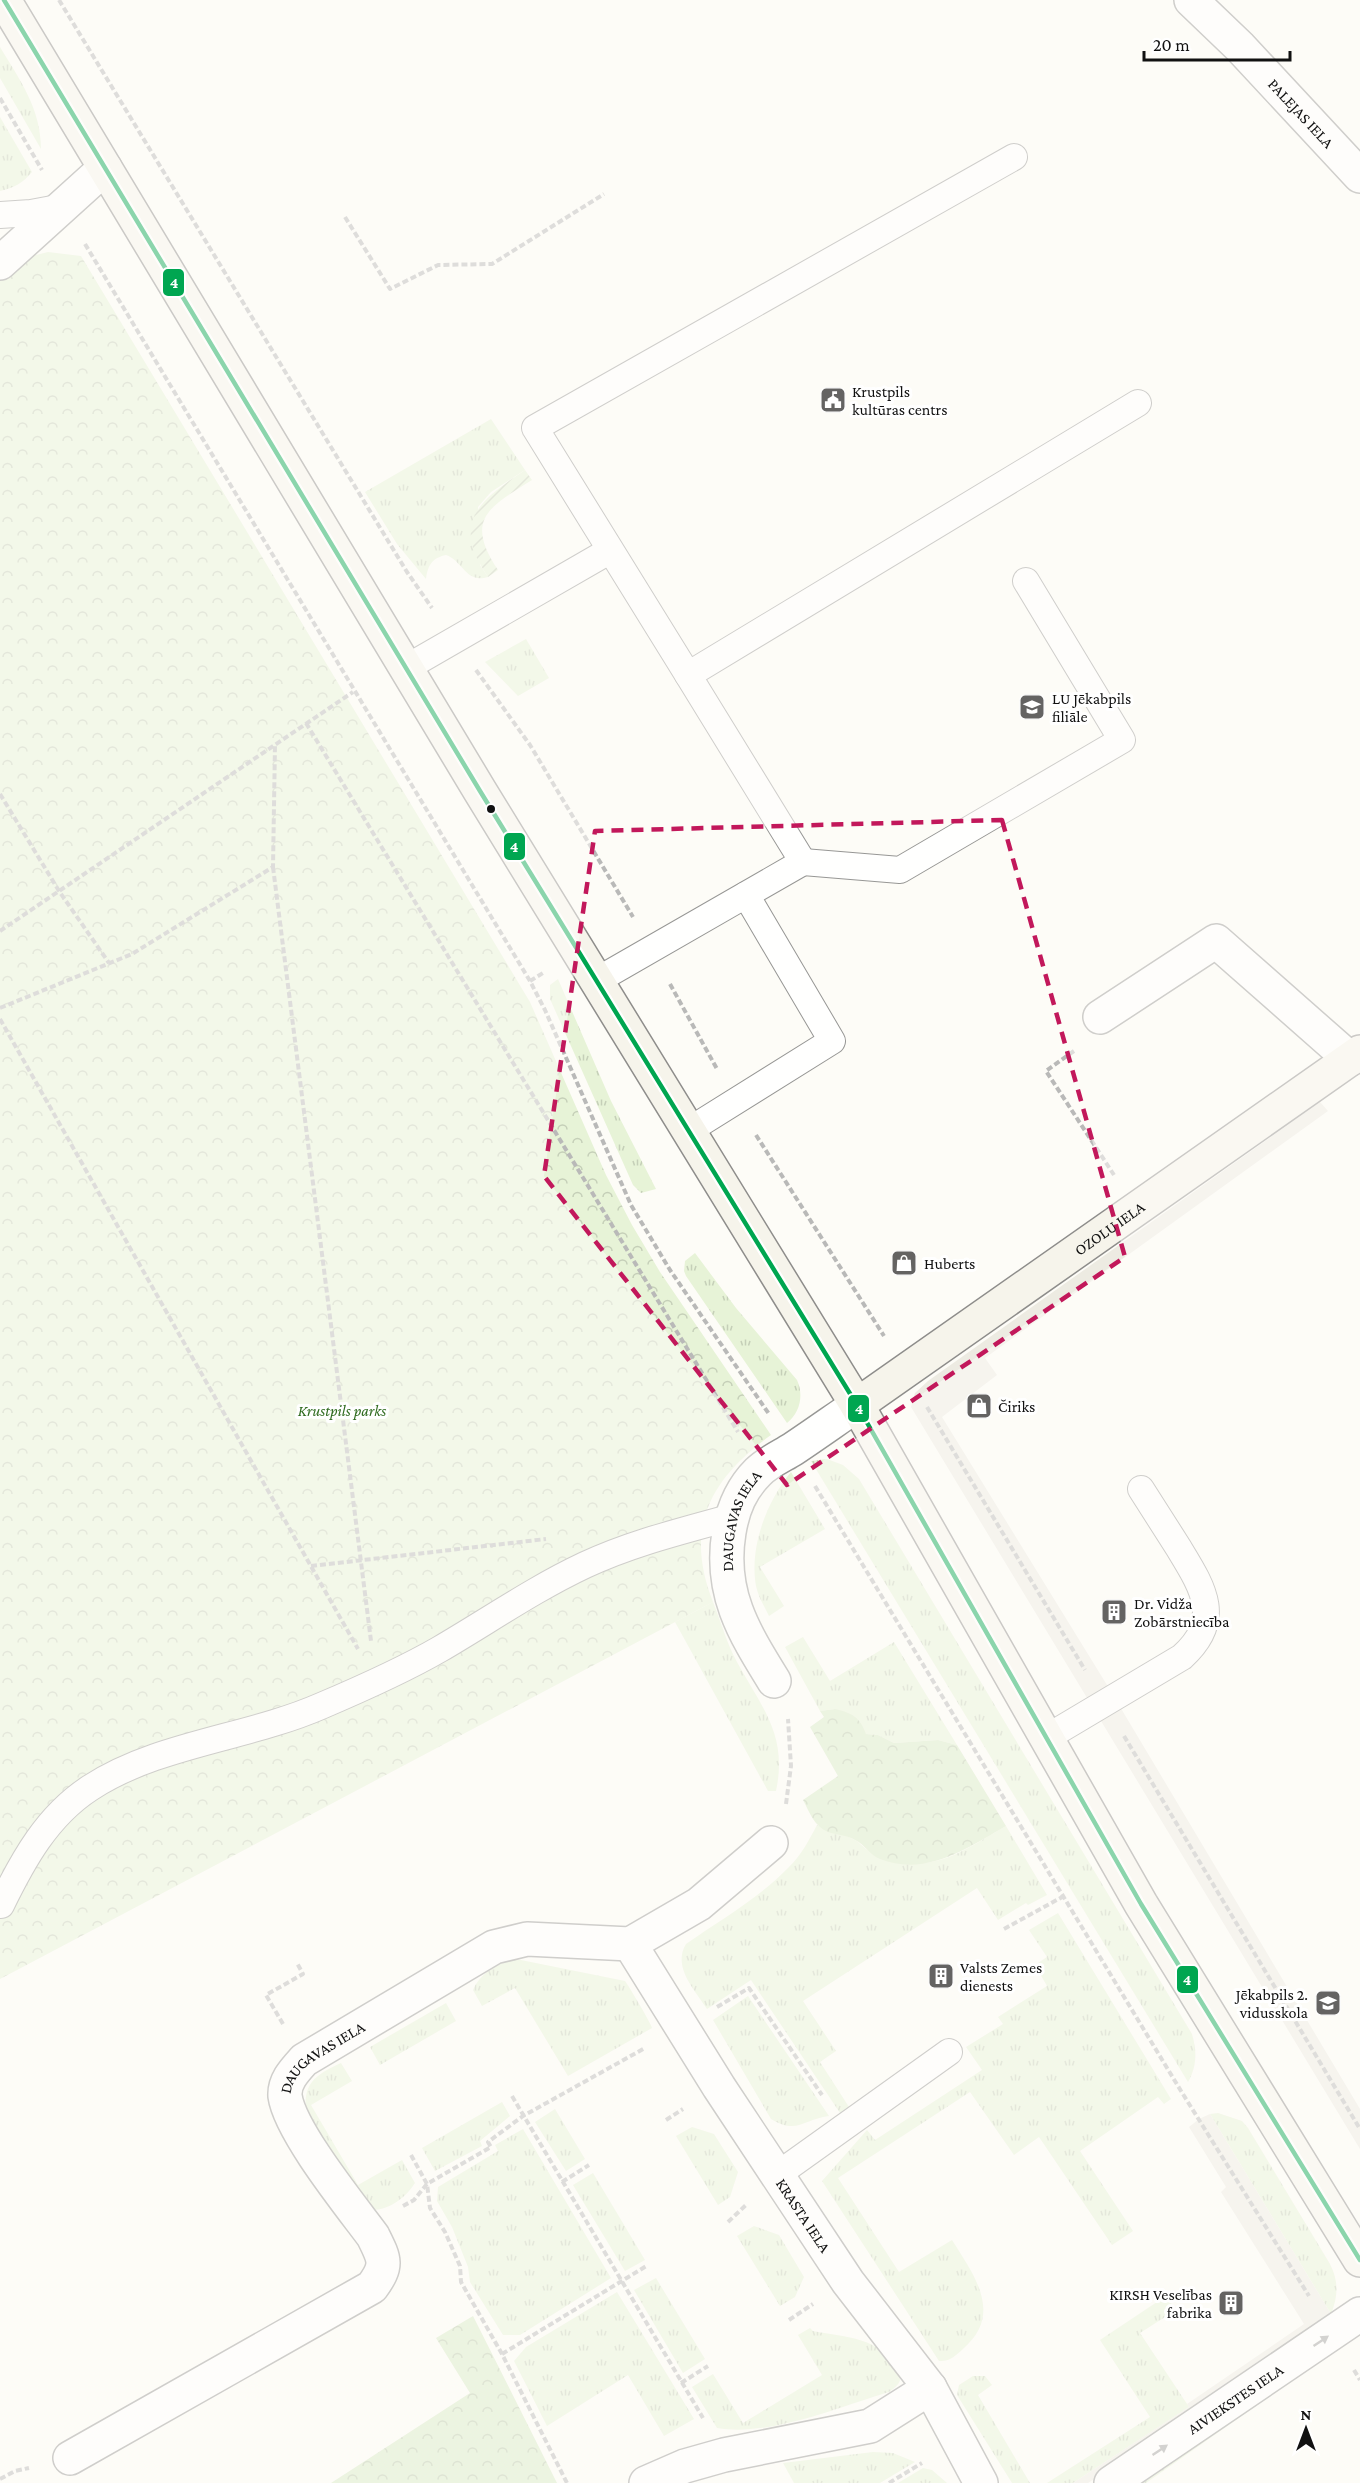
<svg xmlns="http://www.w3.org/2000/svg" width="1360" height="2483" font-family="'Crimson Pro',serif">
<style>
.grass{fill:url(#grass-tufts)}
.forest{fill:url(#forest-crowns)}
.park{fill:url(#park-crowns)}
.garden{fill:url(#garden-furrows)}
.plaza{fill:#edebe2}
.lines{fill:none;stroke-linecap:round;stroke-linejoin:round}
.lane-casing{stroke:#979795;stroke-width:28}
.street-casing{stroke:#979795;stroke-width:36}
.secondary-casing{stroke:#8e8d8b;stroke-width:36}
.path{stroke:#b9b9b8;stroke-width:4;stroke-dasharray:6 3;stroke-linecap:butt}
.lane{stroke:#fffffe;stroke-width:26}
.street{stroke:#fffffe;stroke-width:33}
.secondary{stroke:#f6f4eb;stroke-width:33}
.bus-1-casing{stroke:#fff;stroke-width:9}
.bus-1{stroke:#00a651;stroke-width:4.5}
.oneway{fill:#a0a09f}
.marked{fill:none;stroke:#c2185b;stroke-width:4.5;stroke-dasharray:12 8;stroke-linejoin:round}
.bus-dot{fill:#111;stroke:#fff;stroke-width:2}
.labels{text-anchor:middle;stroke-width:6;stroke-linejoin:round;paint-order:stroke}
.street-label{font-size:16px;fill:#111;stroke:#fff}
.poi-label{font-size:16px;fill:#111;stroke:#fff;text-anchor:start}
.park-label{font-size:16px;font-style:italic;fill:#2f6b1f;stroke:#fff}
.line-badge{stroke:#fff;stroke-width:2}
.badge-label{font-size:16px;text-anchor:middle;font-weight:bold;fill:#fff}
</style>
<defs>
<pattern id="grass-tufts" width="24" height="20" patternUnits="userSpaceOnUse" patternTransform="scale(1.5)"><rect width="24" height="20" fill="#e7f3d7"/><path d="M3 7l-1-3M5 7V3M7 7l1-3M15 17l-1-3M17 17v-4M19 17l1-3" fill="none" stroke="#c5cfb8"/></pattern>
<pattern id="forest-crowns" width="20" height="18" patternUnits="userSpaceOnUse" patternTransform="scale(1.5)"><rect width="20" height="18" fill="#d8eac5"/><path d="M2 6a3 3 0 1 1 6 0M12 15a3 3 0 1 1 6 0" fill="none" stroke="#b8c8a8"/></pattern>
<pattern id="park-crowns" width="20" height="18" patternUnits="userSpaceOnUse" patternTransform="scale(1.5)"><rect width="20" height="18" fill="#e7f3d7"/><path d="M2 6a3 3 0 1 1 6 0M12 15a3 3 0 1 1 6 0" fill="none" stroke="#c5cfb8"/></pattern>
<pattern id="garden-furrows" width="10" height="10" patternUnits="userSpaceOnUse" patternTransform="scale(1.5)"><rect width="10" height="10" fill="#e7f3d7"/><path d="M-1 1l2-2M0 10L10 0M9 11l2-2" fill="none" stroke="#c5cfb8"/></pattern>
</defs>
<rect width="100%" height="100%" fill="#fdfcf7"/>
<g class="grass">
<path d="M 0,47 C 20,80 41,109 41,149 L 0,78 Z"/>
<path d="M 0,117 L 32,172 C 23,183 14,188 0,191 Z"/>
<path d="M 491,419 L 525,470 L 491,492 L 478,507 L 480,565 L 488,577 C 466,584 463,561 446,555 C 432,558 428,565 426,579 L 397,544 L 365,492 Z"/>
<path d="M 526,639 L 549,678 L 518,696 L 485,662 Z"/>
<path d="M 558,979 L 611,1101 L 656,1189 L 641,1193 L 633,1185 L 550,999 L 550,985 Z"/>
<path d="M 695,1253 L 736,1308 L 797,1380 C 804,1395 800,1413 787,1423 L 686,1276 L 684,1271 L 685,1261 Z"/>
<path d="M 827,1459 L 843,1465 L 859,1479 L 1192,2034 C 1197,2051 1197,2066 1188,2082 L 811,1461 Z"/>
<path d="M 791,1472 L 825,1529 L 760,1567 L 784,1606 L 769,1616 C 764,1606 758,1596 756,1586 C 749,1547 767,1501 791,1472 Z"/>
<path d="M 713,1602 C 721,1622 727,1644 737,1662 C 762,1708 788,1735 776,1791 L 768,1791 L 675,1622 Z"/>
<path d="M 803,1637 L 830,1681 L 894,1642 L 957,1745 L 938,1740 L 894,1743 L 878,1735 L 866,1734 L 835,1709 L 820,1711 L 785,1647 Z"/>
<path d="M 817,1825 C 830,1832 843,1833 855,1840 C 859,1842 862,1846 866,1849 C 872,1852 880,1854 887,1857 C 935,1875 965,1849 1006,1826 L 1047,1895 L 1028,1905 L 1026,1903 L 998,1920 L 977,1888 L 803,2001 L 836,2051 L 820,2062 L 849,2107 L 840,2113 L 751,1980 L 707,2009 C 695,1990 672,1967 686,1944 C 720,1920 759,1898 788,1868 C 801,1856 809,1840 817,1825 Z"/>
<path d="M 1058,1913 L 1171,2099 L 1164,2104 L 1158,2097 L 1080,2151 L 1133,2231 L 1112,2245 L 1039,2137 L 1014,2155 L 970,2092 L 838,2178 L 899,2272 L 952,2240 C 974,2275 1004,2314 963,2349 C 956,2355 950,2362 939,2361 L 822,2181 L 867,2130 L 875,2140 L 982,2070 L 966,2047 L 1003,2024 L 998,2017 L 1047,1986 L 1035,1965 L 1047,1957 L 1029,1930 Z"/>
<path d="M 516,1959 L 625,1981 C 627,1983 652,2025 652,2028 L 568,2076 L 515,1988 L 482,2006 L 473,1990 C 480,1973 498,1963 516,1959 Z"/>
<path d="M 748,1996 L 829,2116 C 804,2119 797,2135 771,2119 L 713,2020 Z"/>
<path d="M 446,2003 L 456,2021 L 380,2065 L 370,2047 Z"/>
<path d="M 341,2063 L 352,2081 L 311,2105 L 358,2185 L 402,2160 L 415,2183 C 406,2197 390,2210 372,2210 L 307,2117 C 301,2085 314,2075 341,2063 Z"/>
<path d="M 502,2102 L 510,2116 L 480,2141 L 482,2146 L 435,2171 L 422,2148 Z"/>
<path d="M 555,2109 L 585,2159 L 566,2171 L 535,2122 Z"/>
<path d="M 1218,2113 L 1242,2121 L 1248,2128 L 1330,2264 C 1339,2282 1338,2296 1331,2314 L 1210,2114 Z"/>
<path d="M 692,2127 L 714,2134 L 738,2172 L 730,2197 L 718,2205 L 676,2136 Z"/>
<path d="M 523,2129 L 611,2278 L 520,2335 L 503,2335 L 470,2282 L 468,2267 L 452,2227 L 437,2201 L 438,2187 L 498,2151 L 495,2145 Z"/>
<path d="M 593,2173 L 645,2260 L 625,2271 L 573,2185 Z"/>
<path d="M 754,2226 L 779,2235 L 804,2277 L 795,2297 L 780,2306 L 737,2236 Z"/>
<path d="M 656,2278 L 705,2359 L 683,2373 L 634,2290 Z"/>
<path d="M 617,2292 L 694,2419 L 664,2436 L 628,2375 L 547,2426 L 514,2361 L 526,2347 Z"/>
<path d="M 1166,2296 L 1176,2310 L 1140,2333 L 1189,2407 L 1073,2483 L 1047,2483 L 1150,2417 L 1100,2340 Z"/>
<path d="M 810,2328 L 813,2331 C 848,2338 878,2336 898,2370 C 904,2380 898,2386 889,2392 C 838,2407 770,2437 717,2428 L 692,2387 L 713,2374 L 743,2423 L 822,2375 L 798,2335 Z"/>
<path d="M 1315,2357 L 1319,2362 L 1146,2483 L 1140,2483 Z"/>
<path d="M 973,2376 L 985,2376 L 992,2385 L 978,2395 L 1030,2483 L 1012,2483 L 957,2395 L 959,2385 Z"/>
<path d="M 873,2452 L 893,2453 L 915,2462 L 880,2483 L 794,2483 L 783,2463 Z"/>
<path d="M 923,2468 L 932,2470 L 947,2483 L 898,2483 Z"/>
</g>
<g class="forest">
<path d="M 835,1709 C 852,1713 860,1717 866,1734 L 878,1735 L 894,1743 L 938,1740 L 957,1745 L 1006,1826 C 968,1848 926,1877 880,1859 C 870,1855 864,1844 855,1840 C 846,1835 837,1835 828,1832 C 814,1826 810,1813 803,1800 L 838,1776 L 810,1727 L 824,1717 L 820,1711 Z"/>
<path d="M 473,2316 L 557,2483 L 331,2483 L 470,2393 L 436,2338 Z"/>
</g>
<path class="park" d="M 48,252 L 81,256 L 530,1002 L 606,1175 L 632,1225 L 660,1272 L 771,1435 C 709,1480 684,1528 713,1602 L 0,1979 L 0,277 L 32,256 Z"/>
<path class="garden" d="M 525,470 L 532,480 C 489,507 464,519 498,570 L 488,577 C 450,522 480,500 525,470 Z"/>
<g class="plaza">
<path d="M 1320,1102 L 1328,1111 L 985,1358 L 997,1375 L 942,1417 L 1107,1685 L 1360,2109 L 1360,2149 L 911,1407 L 915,1393 L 928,1381 Z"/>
<path d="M 1210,2114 L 1331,2314 L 1198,2413 L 1088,2483 L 1073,2483 L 1189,2407 L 1187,2404 L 1304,2324 L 1221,2192 L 1226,2187 L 1189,2127 L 1199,2119 Z"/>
</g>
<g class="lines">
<g class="lane-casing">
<g id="lane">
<path d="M 1014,157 L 535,428 L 688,675 L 1138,403"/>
<path d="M 0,215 L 31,213 L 63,207"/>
<path d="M 406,668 L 609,551"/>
<path d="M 803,862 L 900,870 L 1122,740 L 1026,581"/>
<path d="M 596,981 L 803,862 L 688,675"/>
<path d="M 688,1131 L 832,1041 L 746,895"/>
<path d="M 1046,1738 L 1182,1657 C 1224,1619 1203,1588 1178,1547 C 1166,1528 1153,1508 1141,1489"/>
<path d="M 1,1905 C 23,1860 47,1816 90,1788 C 157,1744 248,1738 321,1706 C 361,1689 402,1671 440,1649 C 488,1621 534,1589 585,1565 C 632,1543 682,1531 732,1517"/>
<path d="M 777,2175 L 949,2052"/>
</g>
</g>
<g class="street-casing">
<g id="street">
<path id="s1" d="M 1191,0 L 1240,47 L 1360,176"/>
<path d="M 0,263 L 105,168"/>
<path d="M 1100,1017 L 1216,941 L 1350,1059"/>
<path id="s2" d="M 774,1681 C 743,1631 719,1592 729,1532 C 733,1508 741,1489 758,1472 C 768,1462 782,1456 793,1449 C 814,1435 835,1420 857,1405"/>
<path id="s3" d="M 630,1944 L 719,2087 L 848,2282 L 930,2388 L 981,2483"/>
<path id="s4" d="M 70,2458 L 372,2287 C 388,2265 385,2260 373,2236 C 350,2205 290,2131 285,2096 C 284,2081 295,2070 304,2060 L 494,1947 L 527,1939 L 630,1944 L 699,1904 L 771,1843"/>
<path d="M 646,2483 L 685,2466 L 724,2455 L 870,2426 L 930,2388"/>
<path id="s5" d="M 1111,2483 L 1360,2314"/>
</g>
</g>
<g class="secondary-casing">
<g id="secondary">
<path d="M 4,0 L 480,791 L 857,1405 L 1141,1904 L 1360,2260"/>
<path id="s6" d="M 857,1405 L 1360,1052"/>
</g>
</g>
<g class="path">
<path d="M 59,0 L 407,572 L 432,608"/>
<path d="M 0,98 L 42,170"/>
<path d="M 345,217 L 390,289 L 438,265 L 492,264 L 604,194"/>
<path d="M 85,244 L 530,981 L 545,1010 L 631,1205 L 670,1270 L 769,1414"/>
<path d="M 476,670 L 530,745 L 633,917"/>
<path d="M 306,723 L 738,1432"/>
<path d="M 0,794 L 59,891 L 109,963"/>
<path d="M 273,867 L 371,1641"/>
<path d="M 0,931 L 353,692"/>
<path d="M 530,981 L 543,973"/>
<path d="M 670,984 L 717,1069"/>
<path d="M 0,1008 L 132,954 L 273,867 L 275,745"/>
<path d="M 0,1019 L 358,1649"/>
<path d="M 1074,1051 L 1046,1071 L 1114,1175"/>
<path d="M 756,1135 L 884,1336"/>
<path d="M 927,1407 L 1085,1670"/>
<path d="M 815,1486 L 1181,2091 L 1309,2296"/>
<path d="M 311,1566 L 546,1539"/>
<path d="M 1124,1736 L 1360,2129"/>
<path d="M 786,1804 L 791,1766 L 788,1719"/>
<path d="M 1004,1929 L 1064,1896"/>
<path d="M 717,2007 L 749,1988 L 822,2095"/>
<path d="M 283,2024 L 266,1995 L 303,1974 L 297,1963"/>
<path d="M 512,2096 L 703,2418"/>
<path d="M 666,2120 L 683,2109"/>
<path d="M 411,2155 L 427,2184 L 430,2208 L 445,2232 L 460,2266 L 461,2282 L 502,2354 L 567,2483"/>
<path d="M 562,2182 L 589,2165"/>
<path d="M 403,2206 L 414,2200 L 427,2184 L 491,2147 L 488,2142 L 523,2116 L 645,2048"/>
<path d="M 728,2222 L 747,2204"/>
<path d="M 789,2320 L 813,2304"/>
<path d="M 502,2354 L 648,2265"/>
<path d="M 1354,2370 L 1360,2380"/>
<path d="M 681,2383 L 708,2366"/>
<path d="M 0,2479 L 15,2471 L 29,2468"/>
<path d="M 889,2483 L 922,2463"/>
</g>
<use href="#lane" class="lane"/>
<use href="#street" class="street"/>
<use href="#secondary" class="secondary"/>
<g class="bus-1-casing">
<path id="bus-1" d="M 4,0 L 480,791 L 857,1405 L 1141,1904 L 1360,2260"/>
</g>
<use href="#bus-1" class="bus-1"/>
</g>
<defs><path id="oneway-solid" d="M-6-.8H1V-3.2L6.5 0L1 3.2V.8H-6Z" transform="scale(1.5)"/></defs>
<g class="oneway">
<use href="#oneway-solid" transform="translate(1321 2341) rotate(-34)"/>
<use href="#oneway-solid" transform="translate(1160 2450) rotate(-34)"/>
</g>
<path d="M0 0H1360V2483H0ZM 1002,820 L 1125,1257 L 787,1485 L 544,1176 L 595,831 Z" fill="#fdfcf7" fill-opacity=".55" fill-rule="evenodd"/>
<path class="marked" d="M 1002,820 L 1125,1257 L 787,1485 L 544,1176 L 595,831 Z"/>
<defs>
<g id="civic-square" transform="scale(1.35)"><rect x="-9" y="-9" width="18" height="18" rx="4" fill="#646362" stroke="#fff"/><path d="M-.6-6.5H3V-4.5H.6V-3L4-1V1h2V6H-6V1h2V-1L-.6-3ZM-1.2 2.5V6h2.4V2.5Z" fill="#fff"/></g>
<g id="school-square" transform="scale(1.35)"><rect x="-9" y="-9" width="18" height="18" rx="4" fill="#646362" stroke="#fff"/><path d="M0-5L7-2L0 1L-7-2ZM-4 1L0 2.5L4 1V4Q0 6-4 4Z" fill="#fff"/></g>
<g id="shop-square" transform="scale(1.35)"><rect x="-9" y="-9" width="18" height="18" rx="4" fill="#646362" stroke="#fff"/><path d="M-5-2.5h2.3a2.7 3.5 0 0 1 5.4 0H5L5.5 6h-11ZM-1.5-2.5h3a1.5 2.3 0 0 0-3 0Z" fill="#fff"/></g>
<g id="building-square" transform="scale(1.35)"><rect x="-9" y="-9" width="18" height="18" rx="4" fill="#646362" stroke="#fff"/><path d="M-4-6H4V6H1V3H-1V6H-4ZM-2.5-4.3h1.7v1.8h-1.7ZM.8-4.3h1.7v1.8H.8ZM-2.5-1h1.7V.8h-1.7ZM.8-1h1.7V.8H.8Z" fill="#fff"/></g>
</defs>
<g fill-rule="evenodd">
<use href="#civic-square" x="833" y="400"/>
<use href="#school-square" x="1032" y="707"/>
<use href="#shop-square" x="904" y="1263"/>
<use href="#shop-square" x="979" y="1406"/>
<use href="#building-square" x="1114" y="1612"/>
<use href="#building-square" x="941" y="1976"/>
<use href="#school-square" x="1328" y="2003"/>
<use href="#building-square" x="1231" y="2303"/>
</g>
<circle class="bus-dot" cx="491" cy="809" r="5"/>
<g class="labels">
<g class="street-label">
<text dy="6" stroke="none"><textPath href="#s1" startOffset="158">PALEJAS IELA</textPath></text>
<text dy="6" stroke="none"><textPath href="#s6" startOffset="308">OZOLU IELA</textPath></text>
<text dy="6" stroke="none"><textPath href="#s2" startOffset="174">DAUGAVAS IELA</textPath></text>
<text dy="6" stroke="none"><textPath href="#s4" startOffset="626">DAUGAVAS IELA</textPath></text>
<text dy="6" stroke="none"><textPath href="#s3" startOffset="322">KRASTA IELA</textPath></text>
<text dy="6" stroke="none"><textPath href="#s5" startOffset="150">AIVIEKSTES IELA</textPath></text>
</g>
<g class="poi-label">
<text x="852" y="397">Krustpils<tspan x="852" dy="18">kultūras centrs</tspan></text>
<text x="1052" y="704">LU Jēkabpils<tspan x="1052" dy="18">filiāle</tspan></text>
<text x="924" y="1269">Huberts</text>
<text x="998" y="1412">Čiriks</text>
<text x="1134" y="1609">Dr. Vidža<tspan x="1134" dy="18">Zobārstniecība</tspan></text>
<text x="960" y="1973">Valsts Zemes<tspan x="960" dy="18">dienests</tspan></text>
<text x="1308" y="2000" text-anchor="end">Jēkabpils 2.<tspan x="1308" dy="18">vidusskola</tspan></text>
<text x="1212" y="2300" text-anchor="end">KIRSH Veselības<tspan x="1212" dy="18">fabrika</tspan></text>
</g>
<g class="park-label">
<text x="342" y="1416">Krustpils parks</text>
</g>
</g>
<g class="line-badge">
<rect x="162" y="268" width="23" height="29" rx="6" fill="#00a651"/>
<rect x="503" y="832" width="23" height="29" rx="6" fill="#00a651"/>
<rect x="847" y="1394" width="23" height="29" rx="6" fill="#00a651"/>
<rect x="1176" y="1965" width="23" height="29" rx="6" fill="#00a651"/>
</g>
<g class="badge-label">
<text x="174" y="288">4</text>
<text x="514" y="852">4</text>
<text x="859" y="1414">4</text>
<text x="1187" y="1985">4</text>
</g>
<g transform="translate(1306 2429)" stroke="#ffffff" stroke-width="4.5" paint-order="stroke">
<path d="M0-4.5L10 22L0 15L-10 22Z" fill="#111111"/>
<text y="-9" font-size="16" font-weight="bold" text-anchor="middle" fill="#111111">N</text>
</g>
<path d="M1144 51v9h146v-9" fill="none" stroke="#111111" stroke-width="3"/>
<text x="1153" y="51" font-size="18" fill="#111111" stroke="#ffffff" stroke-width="4.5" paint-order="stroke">20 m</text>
</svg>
